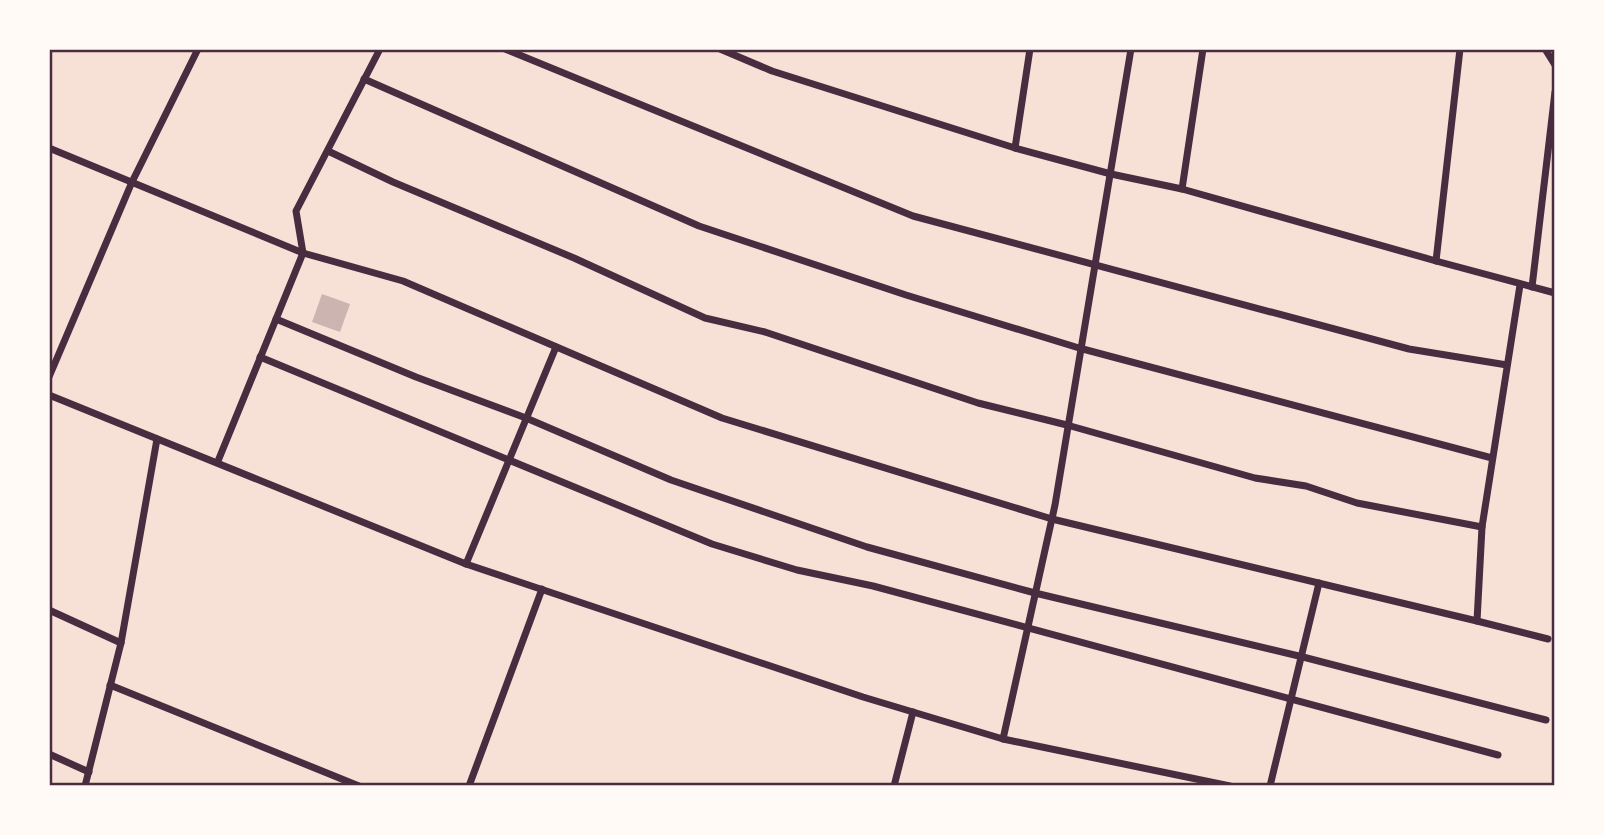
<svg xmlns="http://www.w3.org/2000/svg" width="1604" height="835" font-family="'Asap Condensed',sans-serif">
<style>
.building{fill:#ccb4b1}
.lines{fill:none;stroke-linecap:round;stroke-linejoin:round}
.minor{stroke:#4a2c40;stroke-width:7}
.neatline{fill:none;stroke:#4a2c40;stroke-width:2.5}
</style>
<rect width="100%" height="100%" fill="#f7e1d7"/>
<path class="building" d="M 322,294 L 350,304 L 340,332 L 312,322 Z"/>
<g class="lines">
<g class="minor">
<path d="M 505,49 L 913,216 L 1409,349 L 1507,365"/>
<path d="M 720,49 L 772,71 L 1015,148 L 1111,174 L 1182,189 L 1436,261 L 1555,293"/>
<path d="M 1545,49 L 1555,65"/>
<path d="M 364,79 L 699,226 L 906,295 L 1079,348 L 1492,458"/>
<path d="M 49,148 L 303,253 L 403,281 L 722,418 L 1052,519 L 1477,621 L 1482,527 L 1520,285"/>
<path d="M 1015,148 L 1030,49"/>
<path d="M 328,151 L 393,182 L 574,258 L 705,318 L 765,332 L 978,403 L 1067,425 L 1255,478 L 1306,486 L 1357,503 L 1482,527"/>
<path d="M 1182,189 L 1203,49"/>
<path d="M 1436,261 L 1460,49"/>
<path d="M 1532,287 L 1555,92"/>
<path d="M 276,319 L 416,377 L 526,418 L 671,480 L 867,547 L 1035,593 L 1303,657 L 1546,720"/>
<path d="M 260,357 L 712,544 L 797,570 L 873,586 L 1498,755"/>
<path d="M 49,377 L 132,182 L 198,49"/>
<path d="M 49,395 L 466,564 L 863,697 L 1003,739 L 1230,786"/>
<path d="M 218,461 L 303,253 L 296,211 L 380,49"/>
<path d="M 466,564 L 556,347"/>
<path d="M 49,610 L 121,643"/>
<path d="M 1477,621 L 1548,639"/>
<path d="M 110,685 L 359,786"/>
<path d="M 1003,739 L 1055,505 L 1131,49"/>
<path d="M 49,754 L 89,772"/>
<path d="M 85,786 L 121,643 L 157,439"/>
<path d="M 469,786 L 542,589"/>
<path d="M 894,786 L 913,712"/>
<path d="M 1270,786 L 1319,583"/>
</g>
</g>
<rect width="1604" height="835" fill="none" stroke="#fffaf5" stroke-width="102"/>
<rect x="51" y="51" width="1502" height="733" class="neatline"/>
</svg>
